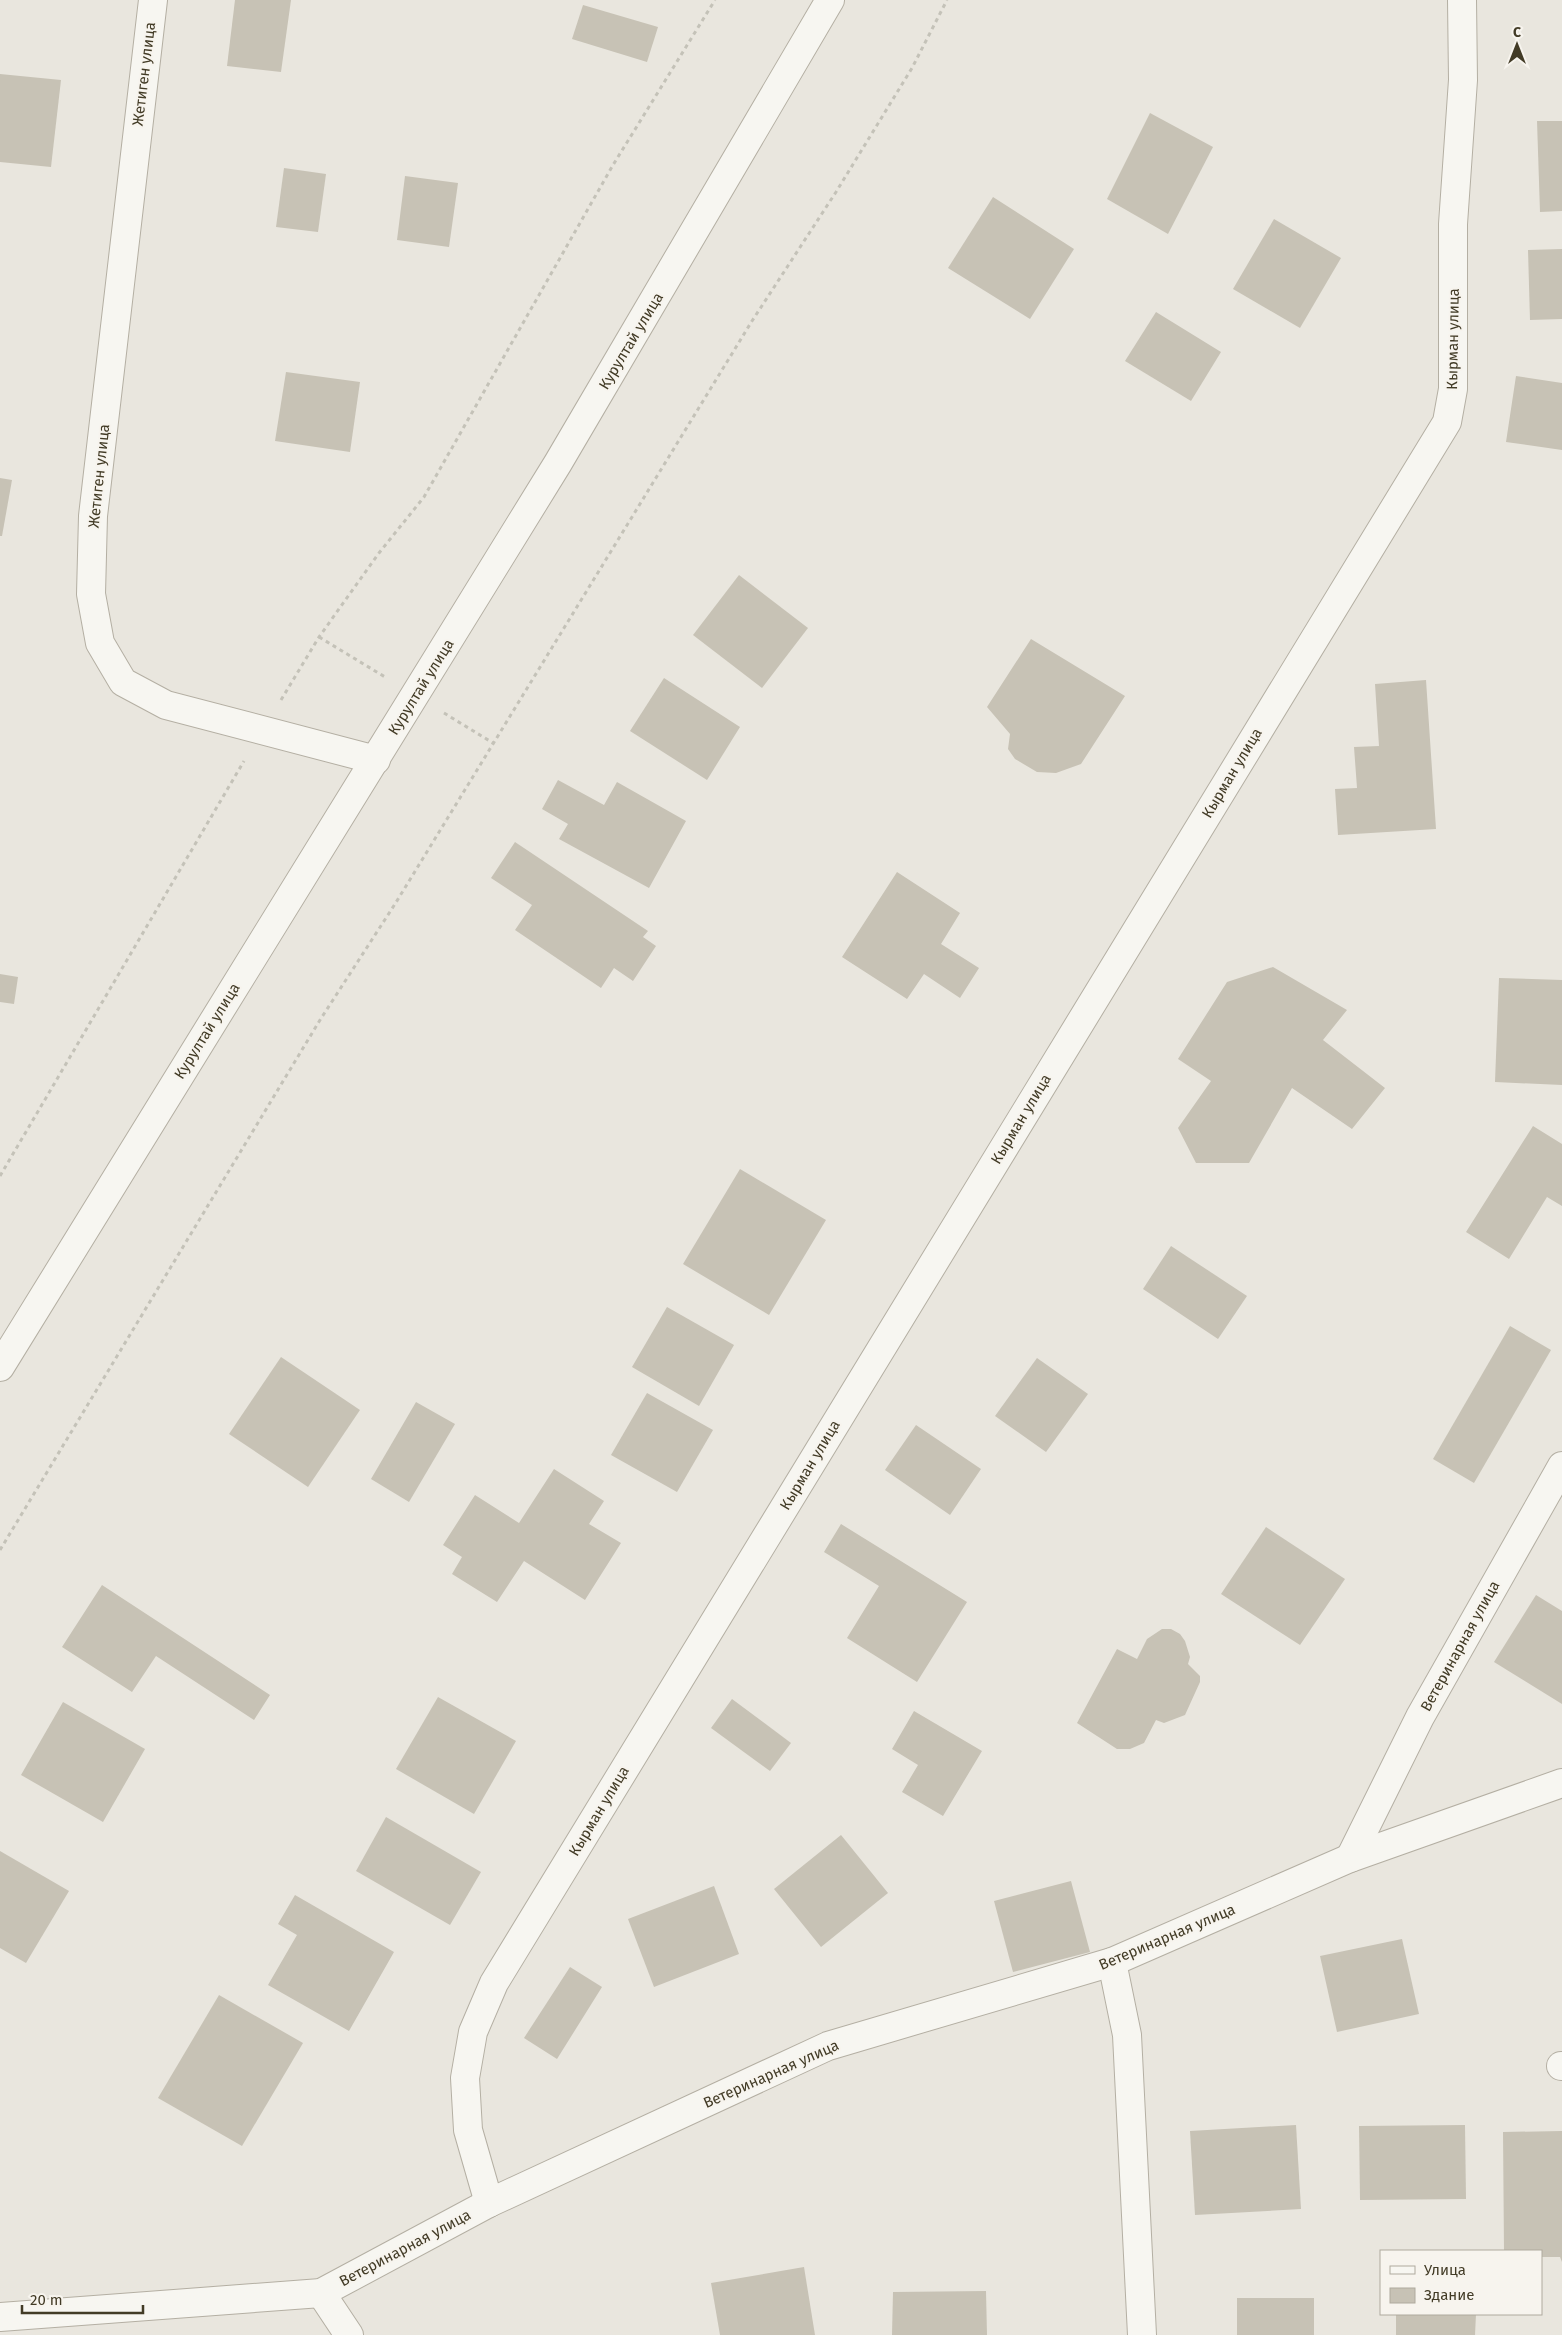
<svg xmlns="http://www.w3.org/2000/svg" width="1562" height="2335" font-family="'Fira Sans',sans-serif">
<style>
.building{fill:#c7c2b5}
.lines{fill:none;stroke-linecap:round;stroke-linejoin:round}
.street-casing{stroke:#b4afa3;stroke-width:30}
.path{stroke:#c4c2b8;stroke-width:3;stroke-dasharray:4 4;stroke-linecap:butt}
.street{stroke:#f7f6f1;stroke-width:28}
.labels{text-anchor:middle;stroke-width:4;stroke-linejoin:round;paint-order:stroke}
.street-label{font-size:15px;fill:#423b26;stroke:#f7f4ee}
</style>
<rect width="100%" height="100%" fill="#e9e6de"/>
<g class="building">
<path d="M 235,0 L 291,0 L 281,72 L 227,66 Z"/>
<path d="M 583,5 L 658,27 L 647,62 L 572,39 Z"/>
<path d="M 0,74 L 61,80 L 51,167 L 0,162 Z"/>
<path d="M 1150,113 L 1213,147 L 1168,234 L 1107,199 Z"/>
<path d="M 1537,121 L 1562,121 L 1562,211 L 1540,212 Z"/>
<path d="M 284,168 L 326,174 L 318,232 L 276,227 Z"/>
<path d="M 405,176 L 458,183 L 449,247 L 397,240 Z"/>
<path d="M 993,197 L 1074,249 L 1030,319 L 948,268 Z"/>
<path d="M 1274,219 L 1341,258 L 1300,328 L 1233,289 Z"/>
<path d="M 1562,249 L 1562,319 L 1530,320 L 1528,250 Z"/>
<path d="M 1156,312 L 1221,352 L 1191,401 L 1125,361 Z"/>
<path d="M 286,372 L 360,382 L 350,452 L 275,441 Z"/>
<path d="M 1516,376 L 1562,383 L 1562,450 L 1506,442 Z"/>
<path d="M 0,478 L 12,480 L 2,536 L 0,536 Z"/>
<path d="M 739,575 L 808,628 L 762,688 L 693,635 Z"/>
<path d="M 1031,639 L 1125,696 L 1081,764 L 1056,773 L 1037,772 L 1015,759 L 1008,749 L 1010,734 L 987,707 Z"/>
<path d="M 664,678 L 740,727 L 707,780 L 630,731 Z"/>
<path d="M 1426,680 L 1436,829 L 1338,835 L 1335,789 L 1357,788 L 1354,747 L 1379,746 L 1375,684 Z"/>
<path d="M 558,780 L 604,805 L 617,782 L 686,821 L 649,888 L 559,839 L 568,824 L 542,809 Z"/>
<path d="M 515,842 L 648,931 L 643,937 L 656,946 L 633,981 L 614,968 L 601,988 L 515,930 L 532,905 L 491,878 Z"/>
<path d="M 897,872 L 960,913 L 941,944 L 979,968 L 960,998 L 924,974 L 907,999 L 842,957 Z"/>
<path d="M 1273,967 L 1347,1010 L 1323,1040 L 1385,1088 L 1352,1129 L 1292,1088 L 1249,1163 L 1196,1163 L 1178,1128 L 1211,1081 L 1178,1059 L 1227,982 Z"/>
<path d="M 0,974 L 18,977 L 14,1004 L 0,1002 Z"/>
<path d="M 1499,978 L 1562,980 L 1562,1085 L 1495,1082 Z"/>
<path d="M 1533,1126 L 1562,1144 L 1562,1206 L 1547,1197 L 1509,1259 L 1466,1232 Z"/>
<path d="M 740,1169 L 826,1220 L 769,1315 L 683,1264 Z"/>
<path d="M 1171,1246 L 1247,1296 L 1218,1339 L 1143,1289 Z"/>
<path d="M 667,1307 L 734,1345 L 699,1406 L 632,1367 Z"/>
<path d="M 1510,1326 L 1551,1350 L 1474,1483 L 1433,1459 Z"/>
<path d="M 281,1357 L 360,1410 L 308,1487 L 229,1434 Z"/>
<path d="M 1037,1358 L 1088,1394 L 1046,1452 L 995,1416 Z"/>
<path d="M 647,1393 L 713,1430 L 677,1492 L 611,1455 Z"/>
<path d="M 416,1402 L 455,1424 L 409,1502 L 371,1479 Z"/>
<path d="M 916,1425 L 981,1469 L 950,1515 L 885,1470 Z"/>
<path d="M 554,1469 L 604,1501 L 589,1524 L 621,1543 L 585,1600 L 524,1561 L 497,1602 L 452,1574 L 462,1557 L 443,1545 L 475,1495 L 519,1523 Z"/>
<path d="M 841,1524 L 967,1602 L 917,1682 L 847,1638 L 879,1586 L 824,1552 Z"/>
<path d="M 1266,1527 L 1345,1579 L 1300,1645 L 1221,1594 Z"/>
<path d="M 102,1585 L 270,1695 L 254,1720 L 156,1656 L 132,1692 L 62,1647 Z"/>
<path d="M 1536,1595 L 1562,1611 L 1562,1704 L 1494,1662 Z"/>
<path d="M 1162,1629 L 1171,1629 L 1180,1634 L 1185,1641 L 1190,1657 L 1188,1664 L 1200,1676 L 1200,1682 L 1185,1715 L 1164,1723 L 1156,1720 L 1144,1743 L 1130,1749 L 1117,1749 L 1077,1723 L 1117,1649 L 1137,1659 L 1147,1639 Z"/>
<path d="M 438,1697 L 516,1741 L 474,1814 L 396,1769 Z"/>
<path d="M 732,1699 L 791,1743 L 770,1771 L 711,1728 Z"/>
<path d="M 63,1702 L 145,1749 L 103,1822 L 21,1775 Z"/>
<path d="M 914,1711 L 982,1751 L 943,1816 L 902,1792 L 918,1765 L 892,1749 Z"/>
<path d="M 386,1817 L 481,1872 L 450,1925 L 356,1871 Z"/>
<path d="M 841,1835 L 888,1893 L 821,1947 L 774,1889 Z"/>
<path d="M 0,1851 L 69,1891 L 26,1963 L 0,1948 Z"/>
<path d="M 1071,1881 L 1090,1952 L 1013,1972 L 994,1901 Z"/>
<path d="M 714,1886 L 739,1954 L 654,1987 L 628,1919 Z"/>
<path d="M 295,1895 L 394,1952 L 349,2031 L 268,1985 L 297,1935 L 278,1924 Z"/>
<path d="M 1402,1939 L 1419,2014 L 1337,2032 L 1320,1956 Z"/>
<path d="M 570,1967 L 602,1987 L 557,2059 L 524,2038 Z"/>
<path d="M 219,1995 L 303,2043 L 242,2146 L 158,2098 Z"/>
<path d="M 1296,2125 L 1301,2209 L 1195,2215 L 1190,2131 Z"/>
<path d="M 1465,2125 L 1466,2199 L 1360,2200 L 1359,2126 Z"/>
<path d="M 1562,2131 L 1562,2262 L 1560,2257 L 1541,2257 L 1541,2251 L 1504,2251 L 1503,2132 Z"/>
<path d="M 804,2267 L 815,2335 L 720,2335 L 711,2283 Z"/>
<path d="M 986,2291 L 987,2335 L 892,2335 L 893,2292 Z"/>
<rect x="1237" y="2298" width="77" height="37"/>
<path d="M 1396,2314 L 1476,2314 L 1475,2335 L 1396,2335 Z"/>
</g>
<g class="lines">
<g class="street-casing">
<g id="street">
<path d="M 153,0 L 93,516 L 91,594 L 100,643 L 123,682 L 166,705 L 376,760"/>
<path d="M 0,1367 L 558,463 L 830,0"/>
<path d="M 1350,1858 L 1420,1717 L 1562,1466"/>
<path d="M 1112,1962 L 1127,2035 L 1142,2335"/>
<path d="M 1561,2066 L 1562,2066"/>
<path d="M 489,2203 L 468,2130 L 465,2078 L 473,2032 L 494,1983 L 1447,422 L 1453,389 L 1453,224 L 1463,80 L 1462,0"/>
<path d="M 321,2293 L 349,2335"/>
<path d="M 0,2317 L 321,2293 L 489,2203 L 828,2046 L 1112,1962 L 1350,1858 L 1562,1783"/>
</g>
</g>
<g class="path">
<path d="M 319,637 L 385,677"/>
<path d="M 281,700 L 319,637 L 379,553 L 424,497 L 613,165 L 715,0"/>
<path d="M 444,713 L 493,743"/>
<path d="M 0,1176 L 244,761"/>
<path d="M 0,1550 L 320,1020 L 395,904 L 752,321 L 836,192 L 912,68 L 947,0"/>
</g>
<use href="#street" class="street"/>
</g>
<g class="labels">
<g class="street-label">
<text transform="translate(144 74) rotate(-83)" y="5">Жетиген улица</text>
<text transform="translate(1453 339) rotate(-89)" y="5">Кырман улица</text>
<text transform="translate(631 341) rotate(-59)" y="5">Курултай улица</text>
<text transform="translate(99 476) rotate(-84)" y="5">Жетиген улица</text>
<text transform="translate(421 687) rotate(-58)" y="5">Курултай улица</text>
<text transform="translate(1232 773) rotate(-59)" y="5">Кырман улица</text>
<text transform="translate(207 1031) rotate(-58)" y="5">Курултай улица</text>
<text transform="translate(1021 1119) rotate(-59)" y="5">Кырман улица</text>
<text transform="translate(810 1465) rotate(-59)" y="5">Кырман улица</text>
<text transform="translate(1460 1646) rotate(-61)" y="5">Ветеринарная улица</text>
<text transform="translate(599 1811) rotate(-59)" y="5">Кырман улица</text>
<text transform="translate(1167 1937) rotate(-23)" y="5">Ветеринарная улица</text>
<text transform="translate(771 2074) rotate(-24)" y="5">Ветеринарная улица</text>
<text transform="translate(405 2248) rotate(-28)" y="5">Ветеринарная улица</text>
</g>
</g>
<rect x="1380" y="2250" width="162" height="65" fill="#f7f4ee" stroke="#afaa9e"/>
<rect x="1390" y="2266" width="25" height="8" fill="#f7f6f1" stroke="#afaa9e"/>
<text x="1424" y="2275" font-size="15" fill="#423b26">Улица</text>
<rect x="1390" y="2288" width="25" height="15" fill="#c7c2b5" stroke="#afaa9e"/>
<text x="1424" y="2300" font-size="15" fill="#423b26">Здание</text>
<g transform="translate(1517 45)" stroke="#f7f4ee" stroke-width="4" paint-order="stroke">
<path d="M0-4L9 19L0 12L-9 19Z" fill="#423b26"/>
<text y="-8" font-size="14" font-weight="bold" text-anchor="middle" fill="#423b26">С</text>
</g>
<path d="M22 2305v8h121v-8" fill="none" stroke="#423b26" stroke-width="2.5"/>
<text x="30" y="2305" font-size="15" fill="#423b26" stroke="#f7f4ee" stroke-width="4" paint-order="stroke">20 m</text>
</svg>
